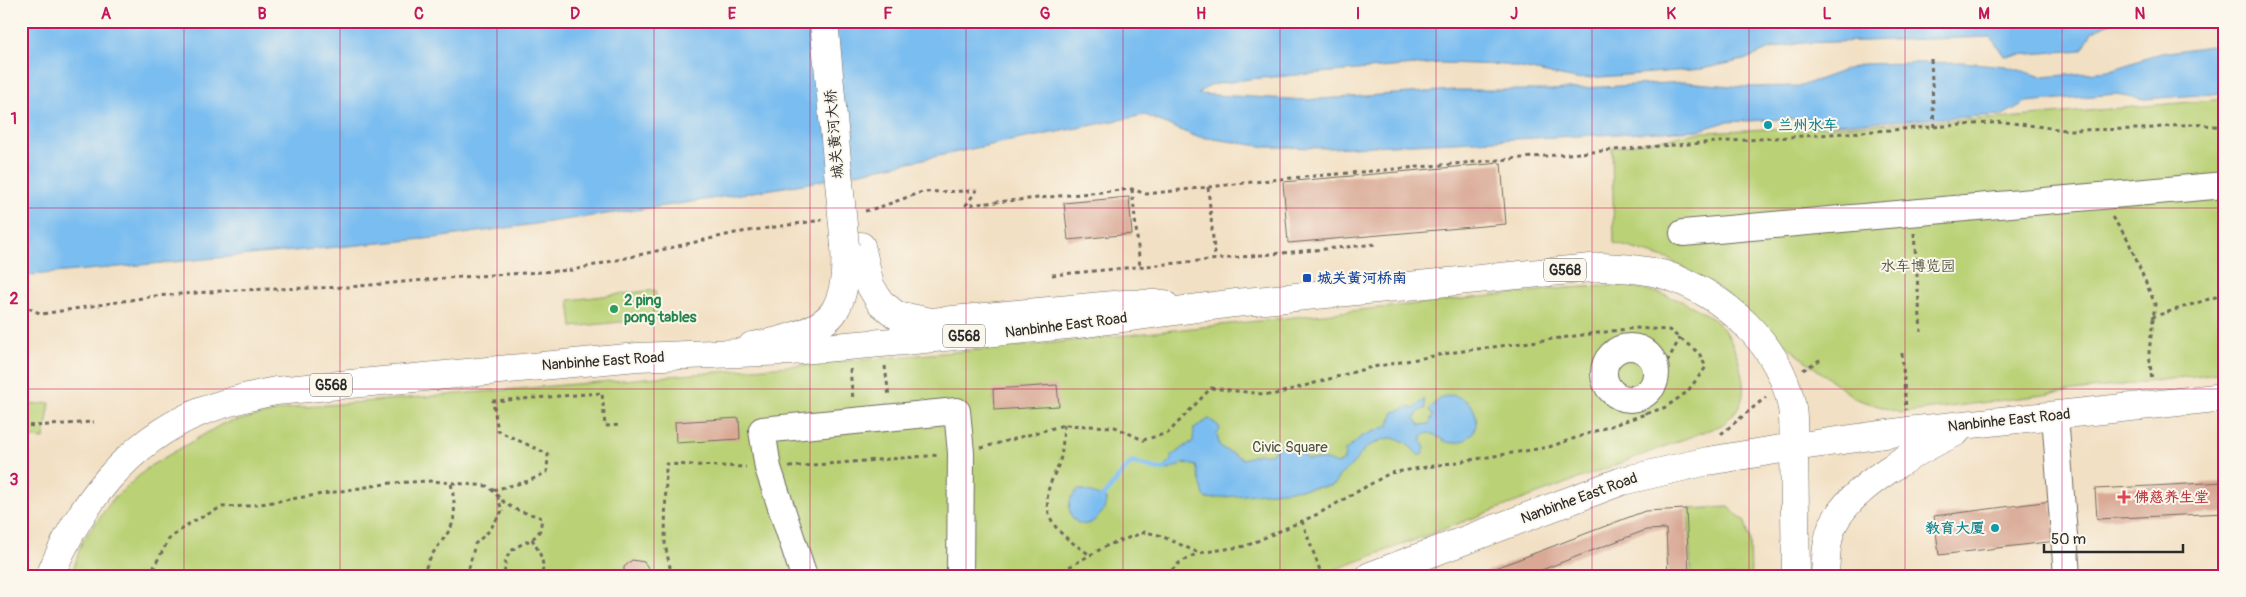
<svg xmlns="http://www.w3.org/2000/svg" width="2246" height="597" font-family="Pangolin,'LXGW WenKai TC',sans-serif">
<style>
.green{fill:#bad176;stroke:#727e50}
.water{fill:#7abdf0;stroke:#52748e}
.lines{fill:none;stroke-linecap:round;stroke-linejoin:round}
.stream{stroke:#7abdf0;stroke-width:5.5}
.building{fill:#d9a995}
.minor-casing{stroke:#716a61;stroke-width:28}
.major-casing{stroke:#716a61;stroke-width:29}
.highway-casing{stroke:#716a61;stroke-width:29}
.path{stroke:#716a61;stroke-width:3;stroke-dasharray:4 4;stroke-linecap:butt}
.minor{stroke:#fff;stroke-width:26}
.major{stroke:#fff;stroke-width:28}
.highway{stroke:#fff;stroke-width:28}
.major-bridge-casing{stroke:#716a61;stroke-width:29;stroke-linecap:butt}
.major-bridge{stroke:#fff;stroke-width:28}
.grid{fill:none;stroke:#c2185b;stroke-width:1;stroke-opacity:0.55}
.culture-dot{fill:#0f9aa8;stroke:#fbf7ec;stroke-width:2}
.transit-dot{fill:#1a4fb4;stroke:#fbf7ec;stroke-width:2}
.leisure-dot{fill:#2e9e5b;stroke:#fbf7ec;stroke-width:2}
.health-dot{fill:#e0444e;stroke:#fbf7ec;stroke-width:2}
.labels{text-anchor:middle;stroke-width:4;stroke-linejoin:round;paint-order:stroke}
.shield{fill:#fbf7ec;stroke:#696865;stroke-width:1}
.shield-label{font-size:14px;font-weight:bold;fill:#2b2b2b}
.culture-label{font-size:15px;font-weight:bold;fill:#0d838f;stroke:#fbf7ec;text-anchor:start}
.street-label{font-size:15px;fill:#2b2b2b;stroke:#fbf7ec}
.park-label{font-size:15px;fill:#4f543e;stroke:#fbf7ec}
.transit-label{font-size:15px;font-weight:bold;fill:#164399;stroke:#fbf7ec;text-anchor:start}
.leisure-label{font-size:15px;font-weight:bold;fill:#27864d;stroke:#fbf7ec;text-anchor:start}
.health-label{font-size:15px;font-weight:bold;fill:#be3a42;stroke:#fbf7ec;text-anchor:start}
.neatline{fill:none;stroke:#c2185b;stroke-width:2}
.grid-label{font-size:16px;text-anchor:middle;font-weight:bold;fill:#c2185b}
</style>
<rect width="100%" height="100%" fill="#fbf7ec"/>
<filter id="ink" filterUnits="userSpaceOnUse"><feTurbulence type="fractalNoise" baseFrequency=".02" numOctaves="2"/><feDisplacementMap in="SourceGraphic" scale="10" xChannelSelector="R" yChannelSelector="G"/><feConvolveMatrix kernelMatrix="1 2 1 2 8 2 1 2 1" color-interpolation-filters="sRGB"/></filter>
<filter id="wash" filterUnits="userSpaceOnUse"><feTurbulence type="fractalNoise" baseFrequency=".0096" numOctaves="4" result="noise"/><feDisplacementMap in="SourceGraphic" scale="20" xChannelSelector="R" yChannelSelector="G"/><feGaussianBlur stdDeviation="1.12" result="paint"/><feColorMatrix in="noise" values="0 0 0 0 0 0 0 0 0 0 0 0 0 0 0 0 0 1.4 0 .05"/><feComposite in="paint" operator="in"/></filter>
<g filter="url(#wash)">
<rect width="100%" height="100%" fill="#f2e0c4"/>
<g class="green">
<path d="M 2225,99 L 2225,372 L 1901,413 L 1856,399 L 1803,359 L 1719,288 L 1668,259 L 1614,243 L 1612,148 L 1702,132 L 2007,118 Z"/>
<path d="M 1623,285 C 1655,291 1694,301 1718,324 C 1731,336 1738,355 1741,372 C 1747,398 1742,407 1722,425 L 1318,576 L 71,576 L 82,542 L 113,499 L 150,466 L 222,424 L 292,408 L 1024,346 L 1566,288 Z"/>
<path d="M 655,290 L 660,318 L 572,327 L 569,300 Z"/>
<path d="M 50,403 L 44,439 L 21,437 L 21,405 Z"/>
<path d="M 1729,507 L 1745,522 L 1750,540 L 1751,576 L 1691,576 L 1688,509 Z"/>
</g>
<g class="water">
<path d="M 21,21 L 2114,21 L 2092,32 L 2082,50 L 2004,56 L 1991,37 L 1801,43 L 1770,49 L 1744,60 L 1702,69 L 1576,79 L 1506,65 L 1439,63 L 1250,79 L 1210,85 L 1198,94 L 1306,100 L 1454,90 L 1551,90 L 1685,82 L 1743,87 L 1801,86 L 1862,64 L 1963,62 L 2005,66 L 2043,77 L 2108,71 L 2161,53 L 2225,44 L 2225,93 L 2145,99 L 2116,94 L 2026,102 L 2003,115 L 1832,124 L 1808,118 L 1726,122 L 1699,130 L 1331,148 L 1267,147 L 1194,136 L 1145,115 L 1000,143 L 809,183 L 685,203 L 435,238 L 21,276 Z"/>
<path d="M 1451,395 C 1486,400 1483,442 1453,443 C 1443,443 1437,434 1428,433 L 1422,436 L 1422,442 L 1425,448 L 1422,455 L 1418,455 L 1406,442 L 1392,438 L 1384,439 L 1367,447 L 1351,466 L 1339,476 L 1336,483 L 1331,486 L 1207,499 L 1204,496 L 1196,466 L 1184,463 L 1169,470 L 1163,468 L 1171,460 L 1171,456 L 1193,441 L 1194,428 L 1209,419 L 1219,426 L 1220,430 L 1217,433 L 1219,444 L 1222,448 L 1243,459 L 1258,454 L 1271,454 L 1277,447 L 1291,445 L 1307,459 L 1328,460 L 1337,464 L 1344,460 L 1345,451 L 1362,436 L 1388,426 L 1394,412 L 1409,407 L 1414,409 L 1424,399 L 1425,409 L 1420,410 L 1415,418 L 1420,425 L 1429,424 L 1433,415 L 1429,411 C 1435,402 1440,397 1451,395 Z"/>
<path d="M 1078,490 L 1085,490 L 1106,499 C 1106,506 1104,511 1099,516 C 1078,540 1057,506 1078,490 Z"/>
</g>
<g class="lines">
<path class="stream" d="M 1102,497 C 1114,486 1120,473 1131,463 C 1143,462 1152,471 1164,469"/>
</g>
<g id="blocks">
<g class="building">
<path d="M 1501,163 L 1506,224 L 1288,243 L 1283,182 Z"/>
<path d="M 1129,197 L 1132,234 L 1068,240 L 1064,203 Z"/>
<path d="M 1057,385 L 1059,406 L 994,410 L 993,389 Z"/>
<path d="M 739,418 L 740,439 L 676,443 L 675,422 Z"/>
<path d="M 2225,482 L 2225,513 L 2097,519 L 2095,489 Z"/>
<path d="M 2051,501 L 2056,541 L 1939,555 L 1934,516 Z"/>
<path d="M 1686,509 L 1689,576 L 1668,576 L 1666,529 L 1646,530 L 1526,576 L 1475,576 L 1645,511 Z"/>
<path d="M 632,560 L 644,562 L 649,569 L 648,576 L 624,576 L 624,567 Z"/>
</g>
</g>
</g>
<g filter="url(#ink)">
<use href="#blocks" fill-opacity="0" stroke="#716a61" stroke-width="1"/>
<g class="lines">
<g class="minor-casing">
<g id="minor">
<path d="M 1683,233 L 2225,185"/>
<circle cx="1630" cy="373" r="26"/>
<path d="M 2055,415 L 2067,576"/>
<path d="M 804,576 L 768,468 L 762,430 L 957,411 L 961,453 L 960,576"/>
</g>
</g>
<g class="major-casing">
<g id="major">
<path d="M 861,246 L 870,285 L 880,302 L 896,315 L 931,322 L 1124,304 L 1164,304"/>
<path d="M 752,346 C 775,343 822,332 835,310 C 846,291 846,268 845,246"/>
<path d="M 1796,576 L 1794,447 L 1907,431 L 2225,397"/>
<path d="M 1825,576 C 1826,559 1826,538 1834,523 C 1852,486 1920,449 1956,432"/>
</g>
</g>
<g class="highway-casing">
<path id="highway" d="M 50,576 C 78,506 128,441 200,412 C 225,402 250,396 276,391 L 637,357 L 790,351 L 904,341 L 1087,323 L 1235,303 L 1601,267 C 1622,268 1644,269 1665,275 C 1724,294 1781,345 1792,408 C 1794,421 1793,434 1794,447 L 1708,461 L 1622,481 L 1370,576"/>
</g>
<g class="path">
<path d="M 1931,59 L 1934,128"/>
<path d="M 1208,187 L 1215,259"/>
<path d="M 1132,189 L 1140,267"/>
<path d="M 865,211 L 880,207 L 922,192 L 976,191 L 966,205 L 1132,189 L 1146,194 L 1280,179 L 1660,146 L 2004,122 L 2066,130 L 2142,129 L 2193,124 L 2225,127"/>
<path d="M 2112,217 L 2127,238 L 2155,304 L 2149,352 L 2152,382"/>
<path d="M 1914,233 L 1921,332"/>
<path d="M 1052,275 L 1377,244"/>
<path d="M 21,305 L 42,314 L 155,296 L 236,290 L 349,287 L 447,278 L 573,270 L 735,233 L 822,220"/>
<path d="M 2152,317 L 2225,294"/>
<path d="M 1902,353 L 1906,410"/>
<path d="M 885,366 L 889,397"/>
<path d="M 850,369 L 853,400"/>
<path d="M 1803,370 L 1823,358"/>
<path d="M 1656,373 L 1668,360 L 1680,338"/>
<path d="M 1640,397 L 1646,414"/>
<path d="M 21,425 L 35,426 L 94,422"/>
<path d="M 1064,425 C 1063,435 1063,446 1061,456 C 1059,468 1050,480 1048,492 C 1043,526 1066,538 1090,555"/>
<path d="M 1721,434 L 1766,397"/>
<path d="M 981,448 L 1064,425 L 1115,427 L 1143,440 L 1168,433 L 1211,388 L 1272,395 L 1368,368 L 1455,352 L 1635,328 L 1669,330 L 1699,353 L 1706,367 L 1687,392 L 1666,407 L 1549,447 L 1390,473 L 1318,514 L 1246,546 L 1199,553 L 1159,535 L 1145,532 L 1108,545 L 1053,576"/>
<path d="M 789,467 L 940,455"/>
<path d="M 493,490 L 529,481 L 547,472 L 548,454 L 498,431 L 493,401 L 602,393 L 605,426 L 620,425"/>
<path d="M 1302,521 L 1322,576"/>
<path d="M 532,539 C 538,550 547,563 541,576"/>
<path d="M 149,576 L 169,539 L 190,523 L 222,507 L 248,506 L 391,483 L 431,481 L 487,486 C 497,493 501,503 515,509 C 523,513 533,514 542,518 C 541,522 541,527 540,530 C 532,548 501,540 505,576"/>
<path d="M 424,576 C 427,555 441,545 450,529 C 458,515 453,496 451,482"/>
<path d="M 467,576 L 475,544 L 489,531 L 502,511 L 498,498"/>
<path d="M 672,576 L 665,545 L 666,464 L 746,467"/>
<path d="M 1166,576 L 1179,563 L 1198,553"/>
<path d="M 1341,576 L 1350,572"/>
</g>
<use href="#minor" class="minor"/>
<use href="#major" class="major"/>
<use href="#highway" class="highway"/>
<g class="major-bridge-casing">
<path id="major-bridge" d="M 824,21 L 845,246"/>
</g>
<use href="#major-bridge" class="major-bridge"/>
</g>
</g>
<path class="grid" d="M 184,21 L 184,576M 340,21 L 340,576M 497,21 L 497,576M 654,21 L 654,576M 810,21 L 810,576M 966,21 L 966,576M 1123,21 L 1123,576M 1280,21 L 1280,576M 1436,21 L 1436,576M 1592,21 L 1592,576M 1749,21 L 1749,576M 1905,21 L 1905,576M 2062,21 L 2062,576M 21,208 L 2225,208M 21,389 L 2225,389"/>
<g class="culture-dot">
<circle cx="1768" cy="125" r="5"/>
<circle cx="1995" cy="528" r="5"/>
</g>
<rect class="transit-dot" x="1302" y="273" width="10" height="10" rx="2.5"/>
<circle class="leisure-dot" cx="614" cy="309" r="5"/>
<path class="health-dot" d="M2121.5 489.5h5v5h5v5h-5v5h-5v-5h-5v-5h5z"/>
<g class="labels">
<g class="shield">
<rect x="1544" y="258.5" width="42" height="23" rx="4"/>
<rect x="943" y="324.5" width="42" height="23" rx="4"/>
<rect x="310" y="373.5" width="42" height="23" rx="4"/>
</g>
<g class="shield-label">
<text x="1565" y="275">G568</text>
<text x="964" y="341">G568</text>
<text x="331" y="390">G568</text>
</g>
<g class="culture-label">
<text x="1778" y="130">兰州水车</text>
<text x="1985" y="533" text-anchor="end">教育大厦</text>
</g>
<g class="street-label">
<text transform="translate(834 134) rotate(-95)" y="5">城关黄河大桥</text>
<text transform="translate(1066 325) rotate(-7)" y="5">Nanbinhe East Road</text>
<text transform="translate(603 361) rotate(-4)" y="5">Nanbinhe East Road</text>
<text transform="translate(2009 420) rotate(-6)" y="5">Nanbinhe East Road</text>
<text transform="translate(1579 498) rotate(-20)" y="5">Nanbinhe East Road</text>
</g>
<g class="park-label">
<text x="1918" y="271">水车博览园</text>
<text x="1290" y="452">Civic Square</text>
</g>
<g class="transit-label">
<text x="1317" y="283">城关黄河桥南</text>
</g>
<g class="leisure-label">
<text x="624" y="305">2 ping<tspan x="624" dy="17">pong tables</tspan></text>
</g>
<g class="health-label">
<text x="2134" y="502">佛慈养生堂</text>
</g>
</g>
<rect width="2246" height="597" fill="none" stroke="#fbf7ec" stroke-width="55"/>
<path d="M2044 544v8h139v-8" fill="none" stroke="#2b2b2b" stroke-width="2.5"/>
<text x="2051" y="544" font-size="15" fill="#2b2b2b" stroke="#fbf7ec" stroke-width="4" paint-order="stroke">50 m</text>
<rect x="28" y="28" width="2190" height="542" class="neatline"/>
<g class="grid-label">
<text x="106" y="19">A</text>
<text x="262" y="19">B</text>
<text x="419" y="19">C</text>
<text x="575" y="19">D</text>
<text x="732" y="19">E</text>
<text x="888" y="19">F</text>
<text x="1045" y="19">G</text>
<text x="1201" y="19">H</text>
<text x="1358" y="19">I</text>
<text x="1514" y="19">J</text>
<text x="1671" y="19">K</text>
<text x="1827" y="19">L</text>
<text x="1984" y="19">M</text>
<text x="2140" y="19">N</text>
<text x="14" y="124">1</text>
<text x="14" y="304">2</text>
<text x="14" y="485">3</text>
</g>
</svg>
